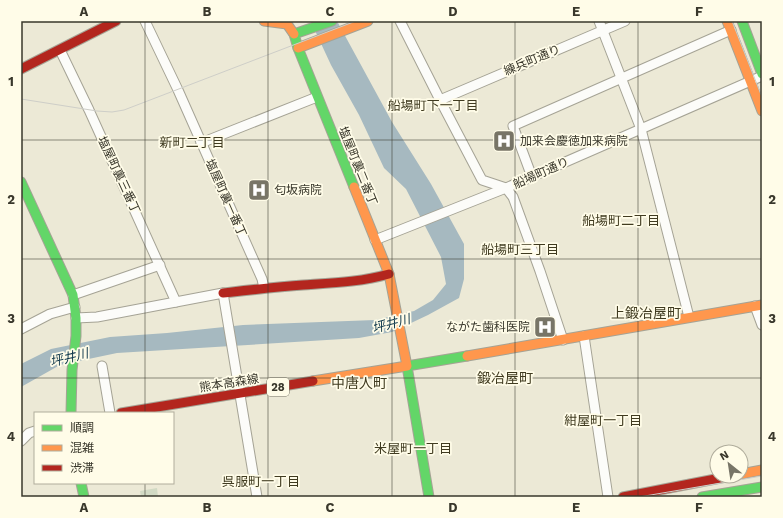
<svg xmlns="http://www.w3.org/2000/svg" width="783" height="518" font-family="'Work Sans','Noto Sans JP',sans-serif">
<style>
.green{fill:#d2dac4}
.water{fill:#a6b9c0}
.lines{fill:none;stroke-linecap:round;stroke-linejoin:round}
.street-casing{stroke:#a5a395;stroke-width:11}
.fast-casing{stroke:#a5a395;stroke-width:11}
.slow-casing{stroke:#a5a395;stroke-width:11}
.jam-casing{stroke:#a5a395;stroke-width:11}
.street{stroke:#fcfcf9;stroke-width:9}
.fast{stroke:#63d668;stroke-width:9}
.slow{stroke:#ff974d;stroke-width:9}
.jam{stroke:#b3261e;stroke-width:9}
.tram{stroke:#cecec8;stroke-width:1}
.grid{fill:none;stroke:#39372b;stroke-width:1;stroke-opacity:0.55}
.labels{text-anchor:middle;stroke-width:3.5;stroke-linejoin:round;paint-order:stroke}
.shield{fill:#fffce8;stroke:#747264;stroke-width:1}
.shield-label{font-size:11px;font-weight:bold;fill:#39372b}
.street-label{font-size:12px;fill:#39372b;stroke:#fffce8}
.poi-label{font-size:12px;fill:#39372b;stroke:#fffce8;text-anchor:start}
.neighbourhood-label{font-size:13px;fill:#403b20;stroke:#fffce8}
.water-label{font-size:13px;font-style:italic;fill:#0c3549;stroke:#fffce8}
.quarter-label{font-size:14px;fill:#403b20;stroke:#fffce8}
.neatline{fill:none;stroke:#39372b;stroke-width:1.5}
.grid-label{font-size:13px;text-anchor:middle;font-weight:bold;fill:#39372b}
</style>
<rect width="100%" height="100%" fill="#ece9d6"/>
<path class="green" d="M 157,488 L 158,497 L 141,497 L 140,491 Z"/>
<path class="water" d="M 337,21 L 392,122 L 431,184 L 464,244 L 464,279 L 459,298 L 428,315 L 392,332 L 359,338 L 117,353 L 60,365 L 21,387 L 21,364 L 51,349 L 110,337 L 167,333 L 243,325 L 375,320 L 414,311 L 433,300 L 446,284 L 441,257 L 406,189 L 384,168 L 359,115 L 331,65 L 311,22 Z"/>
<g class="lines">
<g class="street-casing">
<g id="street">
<path d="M 145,21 L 178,90 L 262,279 L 264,288"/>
<path d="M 400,21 L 440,100 L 482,180 L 506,188 L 513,197 L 540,271 L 563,340"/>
<path d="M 599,21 L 641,129 L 689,317"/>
<path d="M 60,50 L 89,110 L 176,302"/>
<path d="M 440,100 L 625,21"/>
<path d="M 201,143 L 317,97"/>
<path d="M 532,177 L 513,126 L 731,30"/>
<path d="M 375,240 L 506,188 L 762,76"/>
<path d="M 73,295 L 160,265"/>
<path d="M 755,306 L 762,325"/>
<path d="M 76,318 L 97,317 L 223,293 L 257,497"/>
<path d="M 21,329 L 50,314 L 75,307"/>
<path d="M 584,336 L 608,497"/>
<path d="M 102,366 L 110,413"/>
<path d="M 21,441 L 29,433 L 35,431"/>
</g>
</g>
<g class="fast-casing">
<g id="fast">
<path d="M 332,21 L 294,34 L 298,48 L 354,187"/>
<path d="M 742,21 L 762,74"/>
<path d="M 21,182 L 73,295 L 76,318 L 76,336 L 72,370 L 71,413"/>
<path d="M 81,483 L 84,497"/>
<path d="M 429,497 L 407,366 L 467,356"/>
<path d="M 702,497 L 762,487"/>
</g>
</g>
<g class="slow-casing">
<g id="slow">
<path d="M 264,21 L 287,24 L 294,34"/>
<path d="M 727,21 L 762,111"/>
<path d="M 298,48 L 368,21"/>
<path d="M 467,356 L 762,305"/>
<path d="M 313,381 L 407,366 L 389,274 L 354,187"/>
<path d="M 741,474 L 762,470"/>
</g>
</g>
<g class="jam-casing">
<g id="jam">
<path d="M 21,69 L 116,21"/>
<path d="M 223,293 C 250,290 276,287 303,285 C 332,283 361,282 389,274"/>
<path d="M 121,413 L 313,381"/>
<path d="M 623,497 L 731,476"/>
</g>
</g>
<use href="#street" class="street"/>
<use href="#fast" class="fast"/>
<use href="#slow" class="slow"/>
<use href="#jam" class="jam"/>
<g class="tram">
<path d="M 732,21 L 762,97"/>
<path d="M 21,99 L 97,111 L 112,112 L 124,110 L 356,21"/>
<path d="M 639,497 L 762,476"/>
</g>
</g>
<path class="grid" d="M 145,21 L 145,413M 268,21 L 268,497M 392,21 L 392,497M 515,21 L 515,497M 638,21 L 638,497M 21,140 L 762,140M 21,259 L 762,259M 21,378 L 762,378M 145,483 L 145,497"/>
<defs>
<g id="hospital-square" transform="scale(1.15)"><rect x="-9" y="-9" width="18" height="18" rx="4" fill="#787567" stroke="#fffce8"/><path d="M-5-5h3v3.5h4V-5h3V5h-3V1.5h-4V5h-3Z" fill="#fff"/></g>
</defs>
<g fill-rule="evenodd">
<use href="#hospital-square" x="504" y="141"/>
<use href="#hospital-square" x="259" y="190"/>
<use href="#hospital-square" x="545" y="327"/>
</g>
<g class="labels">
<rect class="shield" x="267" y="378" width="22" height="18" rx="3"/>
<g class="shield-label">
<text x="278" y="391">28</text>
</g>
<g class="street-label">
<text transform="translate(532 60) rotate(-23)" y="4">練兵町通り</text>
<text transform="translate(358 166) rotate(68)" y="4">塩屋町裏二番丁</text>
<text transform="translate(541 173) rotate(-24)" y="4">船場町通り</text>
<text transform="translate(119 175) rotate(65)" y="4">塩屋町裏三番丁</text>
<text transform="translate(226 198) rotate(66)" y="4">塩屋町裏一番丁</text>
<text transform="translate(229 383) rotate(-9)" y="4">熊本高森線</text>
</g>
<g class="poi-label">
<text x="520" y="145">加来会慶徳加来病院</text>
<text x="274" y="194">匂坂病院</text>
<text x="530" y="331" text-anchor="end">ながた歯科医院</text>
</g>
<g class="neighbourhood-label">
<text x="433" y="110">船場町下一丁目</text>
<text x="192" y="147">新町二丁目</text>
<text x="621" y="225">船場町二丁目</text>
<text x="520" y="254">船場町三丁目</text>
<text x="603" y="425">紺屋町一丁目</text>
<text x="413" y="453">米屋町一丁目</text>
<text x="261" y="486">呉服町一丁目</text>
</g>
<g class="water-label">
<text transform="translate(391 323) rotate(-15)" y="5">坪井川</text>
<text transform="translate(69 357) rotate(-14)" y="5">坪井川</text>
</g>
<g class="quarter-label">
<text x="646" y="318">上鍛冶屋町</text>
<text x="505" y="383">鍛冶屋町</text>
<text x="359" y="388">中唐人町</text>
</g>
</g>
<rect width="783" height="518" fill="none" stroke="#fffce8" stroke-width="44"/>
<rect x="34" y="412" width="140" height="72" fill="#fffce8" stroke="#b0ad9c"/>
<rect x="42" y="425" width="20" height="6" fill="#63d668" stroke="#b0ad9c"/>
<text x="70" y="432" font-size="12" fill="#39372b">順調</text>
<rect x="42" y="445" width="20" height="6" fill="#ff974d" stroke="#b0ad9c"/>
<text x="70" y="452" font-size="12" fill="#39372b">混雑</text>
<rect x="42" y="465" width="20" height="6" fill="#b3261e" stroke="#b0ad9c"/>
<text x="70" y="472" font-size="12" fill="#39372b">渋滞</text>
<g transform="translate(729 464) rotate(330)"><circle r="19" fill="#fffce8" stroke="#b0ad9c"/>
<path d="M0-3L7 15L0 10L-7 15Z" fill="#787567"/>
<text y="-6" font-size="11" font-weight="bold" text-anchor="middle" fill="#39372b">N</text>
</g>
<rect x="22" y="22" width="739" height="474" class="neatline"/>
<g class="grid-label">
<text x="84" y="16">A</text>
<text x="207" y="16">B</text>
<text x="330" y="16">C</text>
<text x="453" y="16">D</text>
<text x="576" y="16">E</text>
<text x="699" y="16">F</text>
<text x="11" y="86">1</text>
<text x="772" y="86">1</text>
<text x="11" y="204">2</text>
<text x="772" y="204">2</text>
<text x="11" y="323">3</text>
<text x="772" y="323">3</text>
<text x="11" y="441">4</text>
<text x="772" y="441">4</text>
<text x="84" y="512">A</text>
<text x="207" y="512">B</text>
<text x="330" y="512">C</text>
<text x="453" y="512">D</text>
<text x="576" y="512">E</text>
<text x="699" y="512">F</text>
</g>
</svg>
